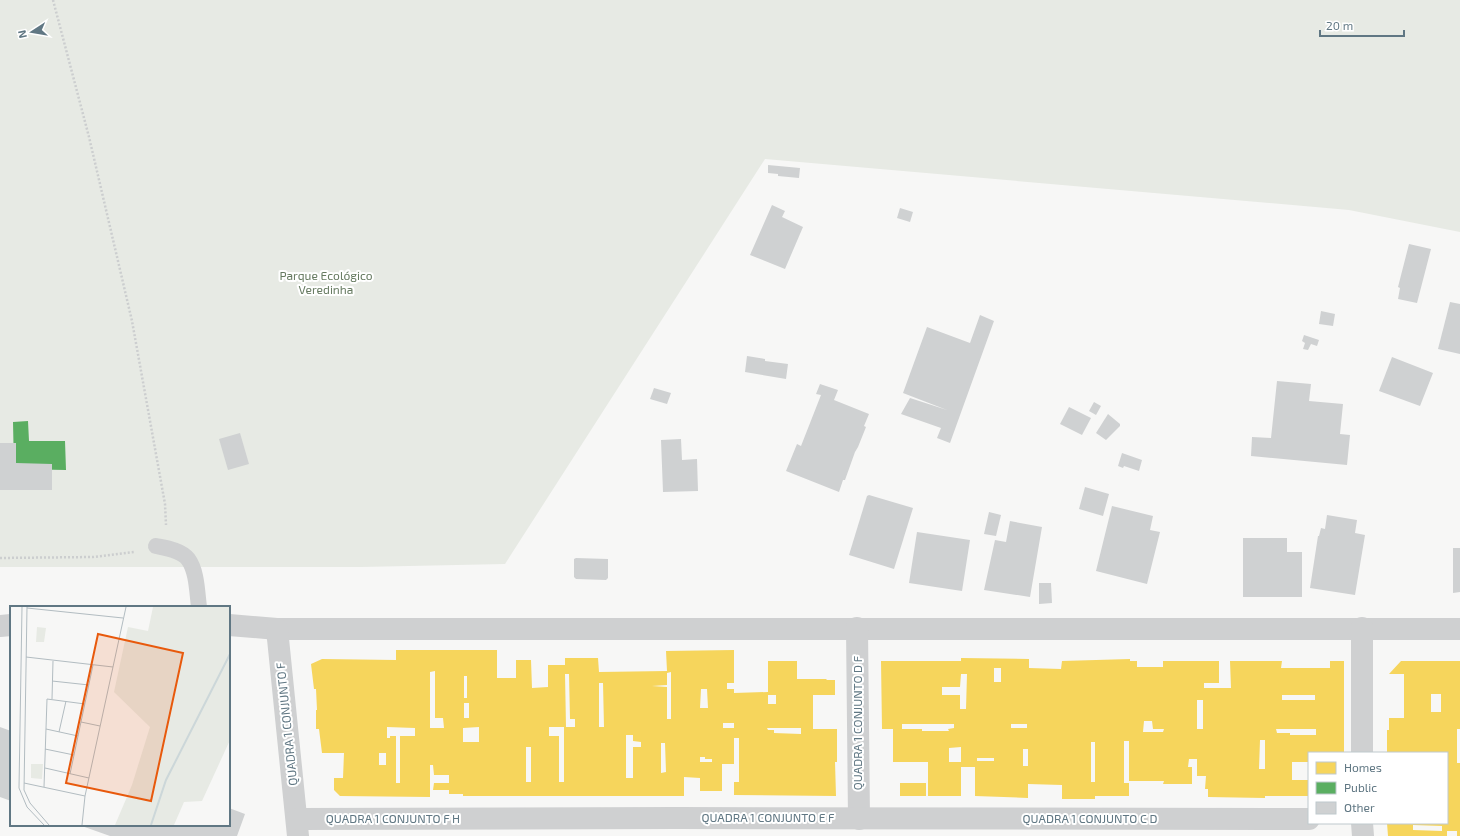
<svg xmlns="http://www.w3.org/2000/svg" width="1460" height="836" font-family="'Exo 2',sans-serif">
<style>
.green{fill:#e7eae4}
.homes{fill:#f6d55c;fill-rule:evenodd}
.public{fill:#5aae61}
.building{fill:#cfd1d2}
.lines{fill:none;stroke-linecap:round;stroke-linejoin:round}
.path{stroke:#cccecf;stroke-width:2.5;stroke-dasharray:2 2;stroke-linecap:butt}
.service{stroke:#cfd0d1;stroke-width:16}
.minor{stroke:#cfd0d1;stroke-width:22}
.labels{text-anchor:middle;stroke-width:4;stroke-linejoin:round;paint-order:stroke}
.park-label{font-size:12px;fill:#667a60;stroke:#fff}
.street-label{font-size:12px;fill:#607783;stroke:#fff}
.inset-river{fill:none;stroke:#ccd7d9;stroke-width:2}
.inset-road{fill:none;stroke:#b2bcc1;stroke-width:1}
.view{fill:#e8590c;fill-opacity:0.15;stroke:#e8590c;stroke-width:2}
.inset-edge{fill:none;stroke:#607783;stroke-width:2}
</style>
<rect width="100%" height="100%" fill="#f7f7f6"/>
<path class="green" d="M 0,0 L 1460,0 L 1460,232 L 1349,210 L 765,159 L 505,564 L 361,567 L 0,567 Z"/>
<g class="homes">
<path d="M 396,650 L 497,650 L 497,678 L 516,678 L 516,660 L 531,660 L 532,688 L 548,687 L 548,665 L 565,665 L 565,658 L 598,658 L 599,672 L 667,671 L 666,651 L 734,650 L 734,683 L 727,683 L 727,689 L 734,689 L 734,693 L 768,692 L 768,661 L 797,661 L 797,679 L 826,679 L 827,680 L 835,680 L 835,695 L 813,695 L 813,729 L 837,729 L 837,762 L 835,762 L 836,796 L 734,795 L 734,782 L 739,782 L 739,738 L 734,738 L 734,764 L 722,764 L 722,791 L 700,791 L 700,778 L 684,777 L 684,796 L 463,796 L 463,794 L 449,794 L 449,790 L 433,790 L 434,783 L 449,783 L 449,775 L 434,775 L 433,765 L 430,765 L 430,797 L 340,796 L 334,790 L 334,778 L 343,778 L 344,753 L 322,753 L 319,729 L 316,729 L 316,710 L 317,710 L 316,689 L 314,689 L 311,664 L 322,659 L 396,660 ZM 435,671 L 435,718 L 443,718 L 444,728 L 430,728 L 430,672 ZM 671,672 L 671,719 L 667,719 L 667,687 L 652,686 L 667,685 L 667,673 ZM 565,674 L 569,674 L 570,719 L 575,719 L 575,727 L 566,727 ZM 464,676 L 467,676 L 467,698 L 464,698 ZM 599,683 L 603,683 L 604,727 L 599,727 ZM 701,689 L 707,689 L 708,708 L 700,708 ZM 768,695 L 776,695 L 776,704 L 768,704 ZM 464,703 L 469,703 L 469,718 L 464,718 ZM 723,723 L 734,723 L 734,728 L 723,728 ZM 387,727 L 415,728 L 415,736 L 400,736 L 400,783 L 396,783 L 396,736 L 390,736 L 390,738 L 387,738 ZM 479,727 L 479,742 L 463,742 L 463,728 ZM 549,727 L 564,727 L 564,782 L 559,782 L 559,736 L 549,736 ZM 767,728 L 801,728 L 801,734 L 774,733 L 774,730 L 768,730 ZM 626,735 L 633,735 L 633,741 L 641,742 L 641,747 L 633,747 L 633,778 L 626,778 ZM 661,743 L 665,743 L 666,772 L 661,773 ZM 526,747 L 531,747 L 531,782 L 526,782 ZM 379,753 L 386,753 L 386,765 L 379,765 ZM 700,757 L 705,757 L 705,759 L 712,759 L 712,762 L 700,762 Z"/>
<path d="M 961,658 L 1029,659 L 1029,668 L 1061,669 L 1062,661 L 1130,659 L 1130,661 L 1137,661 L 1137,667 L 1163,667 L 1163,661 L 1219,661 L 1219,683 L 1204,683 L 1204,688 L 1231,688 L 1230,661 L 1282,661 L 1281,668 L 1330,668 L 1330,661 L 1344,661 L 1344,753 L 1309,753 L 1309,762 L 1292,762 L 1292,780 L 1309,780 L 1309,796 L 1265,796 L 1265,798 L 1208,797 L 1208,789 L 1205,789 L 1206,776 L 1197,776 L 1197,759 L 1189,759 L 1188,767 L 1192,767 L 1192,784 L 1163,784 L 1164,781 L 1129,781 L 1129,741 L 1124,741 L 1124,783 L 1129,783 L 1129,796 L 1095,796 L 1095,799 L 1062,799 L 1062,785 L 1028,784 L 1028,798 L 975,796 L 975,767 L 961,767 L 961,796 L 928,796 L 928,762 L 893,762 L 893,729 L 882,729 L 881,661 L 961,661 ZM 994,668 L 1001,668 L 1001,682 L 994,682 ZM 961,674 L 967,674 L 966,709 L 960,709 L 960,695 L 942,695 L 942,687 L 960,687 ZM 1282,695 L 1315,695 L 1315,700 L 1282,700 ZM 1197,700 L 1203,700 L 1203,729 L 1197,729 ZM 1144,721 L 1152,721 L 1153,729 L 1164,729 L 1163,732 L 1143,732 ZM 902,724 L 954,724 L 954,728 L 948,729 L 949,731 L 922,731 L 922,729 L 902,729 ZM 1011,724 L 1027,724 L 1027,728 L 1011,728 ZM 1276,729 L 1316,729 L 1316,735 L 1290,735 L 1290,733 L 1277,733 ZM 1260,740 L 1265,740 L 1265,769 L 1259,769 ZM 1091,742 L 1095,742 L 1095,782 L 1091,782 ZM 961,747 L 961,762 L 949,762 L 949,748 ZM 1023,749 L 1028,749 L 1028,766 L 1023,766 ZM 977,758 L 994,758 L 994,761 L 977,761 Z"/>
<path d="M 1401,661 L 1460,661 L 1460,729 L 1457,729 L 1457,763 L 1460,763 L 1460,836 L 1457,836 L 1457,831 L 1447,831 L 1447,836 L 1388,836 L 1387,823 L 1447,823 L 1447,753 L 1387,753 L 1387,730 L 1389,730 L 1389,718 L 1404,718 L 1404,674 L 1389,674 ZM 1431,694 L 1441,694 L 1441,712 L 1431,712 ZM 1413,825 L 1442,826 L 1442,831 L 1413,830 Z"/>
<rect x="900" y="783" width="26" height="13"/>
</g>
<path class="public" d="M 28,421 L 29,441 L 65,441 L 66,470 L 14,469 L 13,422 Z"/>
<g class="building">
<path d="M 768,165 L 800,168 L 799,178 L 778,176 L 778,174 L 768,173 Z"/>
<path d="M 772,205 L 785,211 L 782,217 L 803,227 L 785,269 L 750,255 Z"/>
<path d="M 900,208 L 913,212 L 910,222 L 897,218 Z"/>
<path d="M 1409,244 L 1431,249 L 1417,303 L 1398,299 L 1400,288 L 1398,287 Z"/>
<path d="M 1450,302 L 1460,304 L 1460,354 L 1438,349 Z"/>
<path d="M 1321,311 L 1335,314 L 1333,326 L 1319,324 Z"/>
<path d="M 980,315 L 994,321 L 950,443 L 937,438 L 941,428 L 901,414 L 910,398 L 947,410 L 903,393 L 927,327 L 970,343 Z"/>
<path d="M 1304,335 L 1319,340 L 1317,346 L 1311,344 L 1308,350 L 1303,349 L 1305,343 L 1302,341 Z"/>
<path d="M 747,356 L 765,359 L 765,361 L 788,364 L 786,379 L 745,372 Z"/>
<path d="M 1392,357 L 1433,373 L 1420,406 L 1379,391 Z"/>
<path d="M 1277,381 L 1311,384 L 1309,401 L 1343,404 L 1340,434 L 1350,435 L 1347,465 L 1251,456 L 1252,437 L 1271,438 Z"/>
<path d="M 820,384 L 838,390 L 834,400 L 869,414 L 864,426 L 866,427 L 858,447 L 855,452 L 845,480 L 843,480 L 839,492 L 786,471 L 797,444 L 801,446 L 821,395 L 816,394 Z"/>
<path d="M 654,388 L 671,393 L 667,404 L 650,399 Z"/>
<path d="M 1094,402 L 1101,406 L 1096,415 L 1089,411 Z"/>
<path d="M 1069,407 L 1091,418 L 1082,435 L 1060,424 Z"/>
<path d="M 1108,414 L 1120,424 L 1120,426 L 1106,440 L 1096,433 Z"/>
<path d="M 240,433 L 249,464 L 228,470 L 219,439 Z"/>
<path d="M 681,439 L 682,460 L 697,459 L 698,491 L 663,492 L 661,440 Z"/>
<path d="M 0,443 L 16,443 L 16,463 L 52,464 L 52,490 L 0,490 Z"/>
<path d="M 1122,453 L 1142,460 L 1139,471 L 1124,466 L 1123,468 L 1118,466 Z"/>
<path d="M 1085,487 L 1109,494 L 1103,516 L 1079,509 Z"/>
<path d="M 869,495 L 913,508 L 894,569 L 849,555 L 867,496 Z"/>
<path d="M 1112,506 L 1153,516 L 1150,530 L 1160,532 L 1147,584 L 1096,571 Z"/>
<path d="M 989,512 L 1001,515 L 996,536 L 984,534 Z"/>
<path d="M 1327,515 L 1357,520 L 1355,533 L 1365,535 L 1355,595 L 1310,588 L 1318,536 L 1319,536 L 1321,528 L 1325,529 Z"/>
<path d="M 1010,521 L 1042,527 L 1030,597 L 984,590 L 995,540 L 1006,542 Z"/>
<path d="M 917,532 L 970,540 L 962,591 L 909,583 Z"/>
<path d="M 1243,538 L 1287,538 L 1287,552 L 1302,552 L 1302,597 L 1243,597 Z"/>
<path d="M 1453,548 L 1460,548 L 1460,592 L 1453,593 Z"/>
<path d="M 576,558 L 608,559 L 608,578 L 606,580 L 576,579 L 574,577 L 574,559 Z"/>
<path d="M 1039,583 L 1051,583 L 1052,603 L 1039,604 Z"/>
<path d="M 0,727 L 11,731 L 11,801 L 0,797 Z"/>
<path d="M 229,808 L 245,814 L 237,836 L 110,836 L 79,825 L 229,825 Z"/>
</g>
<g class="lines">
<g class="path">
<path d="M 53,0 L 89,137 L 132,321 L 165,504 L 166,525"/>
<path d="M 0,558 L 93,557 L 134,552"/>
</g>
<path class="service" d="M 156,546 C 166,548 181,550 188,559 C 197,571 197,592 199,607"/>
<g class="minor">
<path d="M 229,625 L 277,629 L 1460,629"/>
<path d="M 0,626 L 11,625"/>
<path d="M 857,628 L 859,819"/>
<path d="M 1362,628 L 1362,753"/>
<path d="M 277,629 L 298,836"/>
<path d="M 297,819 L 677,818 L 1309,819"/>
<path d="M 1362,823 L 1363,836"/>
</g>
</g>
<g class="labels">
<g class="park-label">
<text x="326" y="280">Parque Ecológico<tspan x="326" dy="14">Veredinha</tspan></text>
</g>
<g class="street-label">
<text transform="translate(858 723) rotate(-90)" y="4">QUADRA 1 CONJUNTO D F</text>
<text transform="translate(287 724) rotate(-96)" y="4">QUADRA 1 CONJUNTO F</text>
<text x="768" y="822">QUADRA 1 CONJUNTO E F</text>
<text x="393" y="823">QUADRA 1 CONJUNTO F H</text>
<text x="1090" y="823">QUADRA 1 CONJUNTO C D</text>
</g>
</g>
<g transform="translate(10 606)">
<rect width="220" height="220" fill="#f7f7f6"/>
<path d="M 143,1 L 220,1 L 220,134 L 192,195 L 174,196 L 164,219 L 105,219 L 122,179 L 140,121 L 104,86 L 118,21 L 138,25 ZM 27,21 L 36,22 L 34,36 L 26,36 ZM 21,158 L 33,158 L 32,173 L 21,172 Z" fill="#e7eae4"/>
<path class="inset-river" d="M 141,219 L 156,174 L 220,48"/>
<path class="inset-road" d="M 12,1 L 9,182 L 17,201 L 34,219M 17,1 L 14,184 L 20,197 L 39,219M 17,2 L 113,12M 16,51 L 103,61M 42,75 L 79,79M 42,93 L 43,55M 71,116 L 90,120M 36,123 L 68,130M 49,126 L 56,95M 35,143 L 64,149M 35,162 L 79,172M 60,168 L 83,59M 14,177 L 75,190M 34,181 L 37,93 L 75,98M 72,219 L 75,190 L 116,1"/>
<path class="view" d="M 88,28 L 173,47 L 141,195 L 56,177 Z"/>
<rect width="220" height="220" class="inset-edge"/>
</g>
<rect x="1308" y="752" width="140" height="72" fill="#ffffff" stroke="#bfc9cd"/>
<rect x="1316" y="762" width="20" height="12" fill="#f6d55c" stroke="#bfc9cd"/>
<text x="1344" y="772" font-size="12" fill="#607783">Homes</text>
<rect x="1316" y="782" width="20" height="12" fill="#5aae61" stroke="#bfc9cd"/>
<text x="1344" y="792" font-size="12" fill="#607783">Public</text>
<rect x="1316" y="802" width="20" height="12" fill="#cfd1d2" stroke="#bfc9cd"/>
<text x="1344" y="812" font-size="12" fill="#607783">Other</text>
<g transform="translate(32 32) rotate(258)" stroke="#ffffff" stroke-width="3" paint-order="stroke">
<path d="M0-3L7 15L0 10L-7 15Z" fill="#607783"/>
<text y="-6" font-size="11" font-weight="bold" text-anchor="middle" fill="#607783">N</text>
</g>
<path d="M1320 30v6h84v-6" fill="none" stroke="#607783" stroke-width="2"/>
<text x="1326" y="30" font-size="12" fill="#607783" stroke="#ffffff" stroke-width="3" paint-order="stroke">20 m</text>
</svg>
